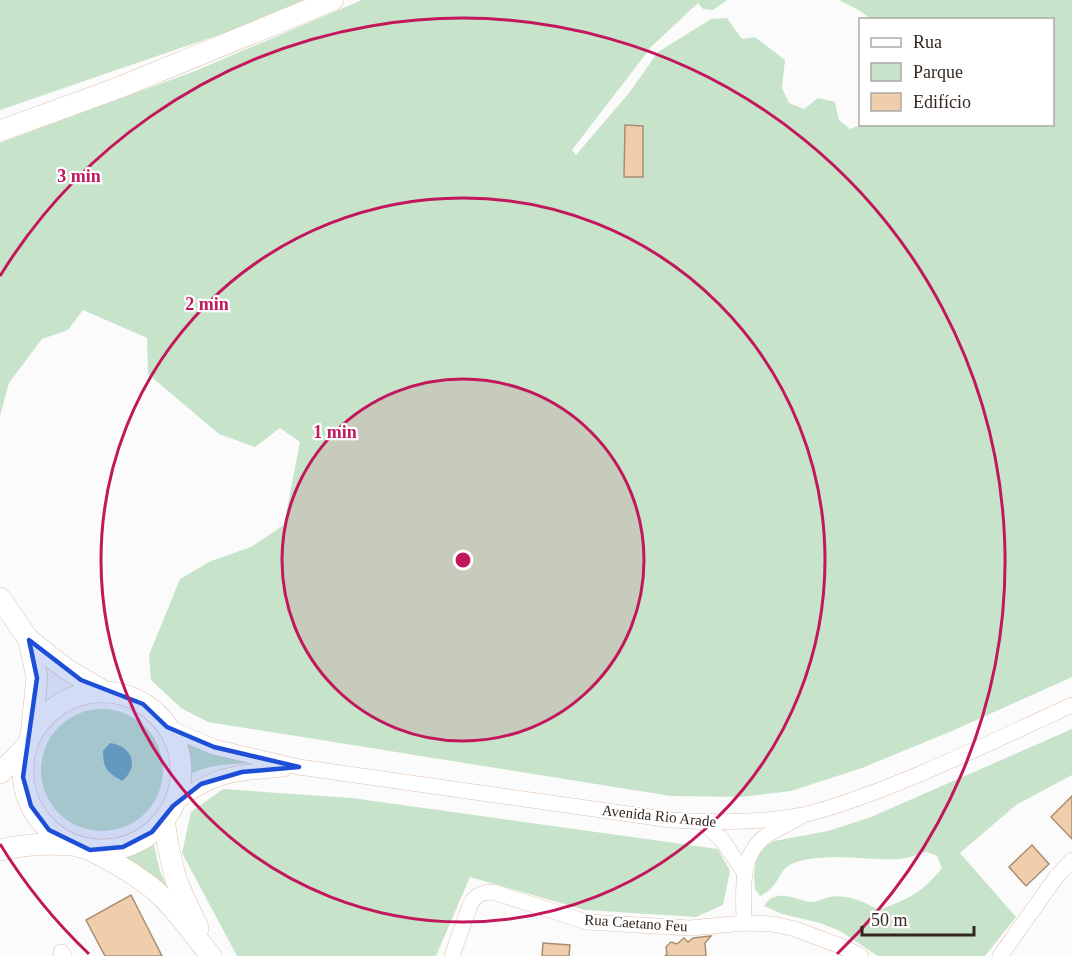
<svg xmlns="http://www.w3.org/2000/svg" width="1072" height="956" font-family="Georgia,serif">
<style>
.green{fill:#c7e4ca}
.water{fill:#75aab9}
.building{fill:#f0ceab;stroke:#a88f74;stroke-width:1.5}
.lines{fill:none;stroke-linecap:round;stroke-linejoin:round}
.street-casing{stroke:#e0c0a9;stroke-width:16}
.secondary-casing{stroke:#e0c0a9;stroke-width:22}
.street{stroke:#fff;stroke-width:15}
.secondary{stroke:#fff;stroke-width:21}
.marked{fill:#1d4ed8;fill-opacity:0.2;stroke:#1d4ed8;stroke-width:4.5;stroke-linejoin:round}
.ring{fill:none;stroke:#c2185b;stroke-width:3}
.labels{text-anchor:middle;stroke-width:4.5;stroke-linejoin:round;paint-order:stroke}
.street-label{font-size:15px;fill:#33271e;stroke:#fff}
.centre{fill:#c2185b;stroke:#fff;stroke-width:3}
.ring-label{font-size:18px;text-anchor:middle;font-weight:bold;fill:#c2185b;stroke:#fff;stroke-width:4.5;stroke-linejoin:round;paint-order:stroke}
</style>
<rect width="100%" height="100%" fill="#fbfbfb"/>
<g class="green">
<path d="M 0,0 L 303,0 L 233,30 L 0,110 Z"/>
<path d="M 362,0 L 727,0 L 713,10 L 703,9 L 698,3 L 652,46 L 572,150 L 576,155 L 629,93 L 658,52 L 711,19 L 727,18 L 742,39 L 755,37 L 785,60 L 782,88 L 789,103 L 804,109 L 818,98 L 835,102 L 839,120 L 850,129 L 862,124 L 1052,124 L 1052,20 L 870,19 L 862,12 L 839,0 L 1072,0 L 1072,677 L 952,731 L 862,768 L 791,791 L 742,797 L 671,796 L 208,722 L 181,708 L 151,680 L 149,655 L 180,579 L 211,561 L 251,547 L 284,525 L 300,442 L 280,428 L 255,447 L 219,434 L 148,374 L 147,338 L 83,310 L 68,330 L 42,339 L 9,383 L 0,416 L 0,143 L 195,71 Z"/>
<circle cx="102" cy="770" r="61"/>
<path d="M 1072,729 L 1072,775 L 1016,805 L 960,853 L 1016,917 L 985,956 L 878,956 L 840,931 L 820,923 L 782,914 L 764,906 C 776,886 797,901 812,902 C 817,902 824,898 830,897 C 848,894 863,902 879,910 C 908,899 922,893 942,868 L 937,856 L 927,852 C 918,854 909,858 900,859 C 871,861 813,850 788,866 C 778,873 778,888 760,896 L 755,889 L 754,876 L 756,860 L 763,848 L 774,841 L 828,831 L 871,817 Z"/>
<path d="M 180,741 L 249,759 L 249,763 C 225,764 204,765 184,778 L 184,765 Z"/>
<path d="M 223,789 L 352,798 L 718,849 L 730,871 L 723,905 L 696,917 L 585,910 L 470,877 L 436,956 L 237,956 L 182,853 L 191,812 Z"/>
<path d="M 152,838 L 160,871 L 167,887 L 118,857 L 137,849 Z"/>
</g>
<path class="water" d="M 110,743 C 132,746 140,766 122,781 C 107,772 103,769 103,751 Z"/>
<g class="building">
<path d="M 625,125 L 643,126 L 643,177 L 624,177 Z"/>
<path d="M 1072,796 L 1072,839 L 1051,817 Z"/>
<path d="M 1032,845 L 1049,864 L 1026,886 L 1009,867 Z"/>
<path d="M 131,895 L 162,956 L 105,956 L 86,920 Z"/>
<path d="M 711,936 L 705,943 L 706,956 L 665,956 L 667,954 L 666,947 L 671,942 L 677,944 L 684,938 L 688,942 L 693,938 Z"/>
<path d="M 543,943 L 570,945 L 569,956 L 542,956 Z"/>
</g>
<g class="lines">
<g class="street-casing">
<g id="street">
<path d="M 167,727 L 214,747 L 299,767 L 671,820 C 714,823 763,823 807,814 C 832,808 856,799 880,790 C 946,765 1008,734 1072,705"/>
<path d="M 173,806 C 211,773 236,773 284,769"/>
<path d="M 703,822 L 722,840 L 744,872"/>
<path d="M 744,923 C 744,893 738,856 766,836 C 776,829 788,824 799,818"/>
<path d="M 61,952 L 64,956"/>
<path d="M 452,956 L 470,905 C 475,895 482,892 493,892 L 587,922 L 690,928 L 744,923 L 773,924 L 795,929 L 843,947 L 861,956"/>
<path d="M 1000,956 L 1057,876 L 1072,860"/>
</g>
</g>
<g class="secondary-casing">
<g id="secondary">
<path d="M 0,131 L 118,88 L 333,0"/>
<path d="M 0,598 L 29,640 L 66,669 L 105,692"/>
<path d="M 29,640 L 37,678 L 31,735"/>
<circle cx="102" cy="771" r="79"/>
<path d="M 0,773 L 26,747"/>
<path d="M 164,820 L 168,846 L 176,880 L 198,928"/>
<path d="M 0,850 C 24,844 46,843 71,845"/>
<path d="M 91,850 C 115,863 139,876 159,894 C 178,912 194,935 211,956"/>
</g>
</g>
<use href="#street" class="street"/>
<use href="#secondary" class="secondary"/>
</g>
<path class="marked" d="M 29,640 L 81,680 L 143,704 L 167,727 L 214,747 L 299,767 L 242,772 L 201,784 L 173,806 L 152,832 L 123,847 L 90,850 L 49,830 L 31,806 L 23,777 L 37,678 Z"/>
<circle cx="463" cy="560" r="181" fill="#c2185b" fill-opacity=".12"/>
<g class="ring">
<circle cx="463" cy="560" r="181"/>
<circle cx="463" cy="560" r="362"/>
<path d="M89 954A543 543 0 0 1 0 844M0 276A543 543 0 1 1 837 954"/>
</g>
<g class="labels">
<g class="street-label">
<text transform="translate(659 816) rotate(6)" y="5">Avenida Rio Arade</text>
<text transform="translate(636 923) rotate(4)" y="5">Rua Caetano Feu</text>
</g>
</g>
<circle cx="463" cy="560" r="9" class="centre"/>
<g class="ring-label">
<text x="79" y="182">3 min</text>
<text x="207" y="310">2 min</text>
<text x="335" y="438">1 min</text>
</g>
<rect x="859" y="18" width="195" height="108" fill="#ffffff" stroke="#ada9a5" stroke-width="1.5"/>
<rect x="871" y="38" width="30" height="9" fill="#ffffff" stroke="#ada9a5" stroke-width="1.5"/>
<text x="913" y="48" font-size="18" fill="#33271e">Rua</text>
<rect x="871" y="63" width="30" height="18" fill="#c7e4ca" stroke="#ada9a5" stroke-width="1.5"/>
<text x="913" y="78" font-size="18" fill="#33271e">Parque</text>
<rect x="871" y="93" width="30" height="18" fill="#f0ceab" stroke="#ada9a5" stroke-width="1.5"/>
<text x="913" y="108" font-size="18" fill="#33271e">Edifício</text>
<path d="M862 926v9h112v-9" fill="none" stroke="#33271e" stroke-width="3"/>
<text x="871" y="926" font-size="18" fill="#33271e" stroke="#ffffff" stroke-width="4.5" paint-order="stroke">50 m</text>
</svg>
